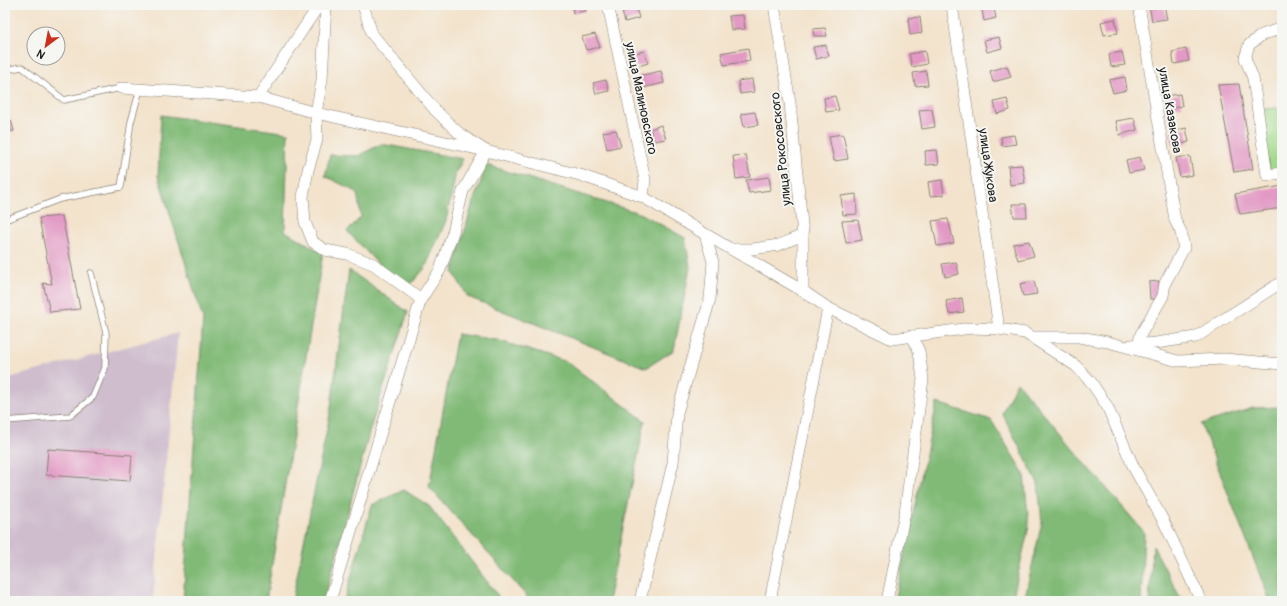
<svg xmlns="http://www.w3.org/2000/svg" width="1287" height="606" font-family="Pangolin,sans-serif">
<style>
.industrial{fill:#cfbdce}
.green{fill:#a2da8b;stroke:#5f7b54}
.forest{fill:#81ba77;stroke:#4e6b4a}
.building{fill:#e299c4}
.lines{fill:none;stroke-linecap:round;stroke-linejoin:round}
.service-casing{stroke:#888074;stroke-width:7}
.minor-casing{stroke:#888074;stroke-width:12}
.service{stroke:#fff;stroke-width:5.5}
.minor{stroke:#fff;stroke-width:11}
.labels{text-anchor:middle;stroke-width:4;stroke-linejoin:round;paint-order:stroke}
.street-label{font-size:13px;fill:#1c1c1c;stroke:#f6f6f2}
</style>
<rect width="100%" height="100%" fill="#f6f6f2"/>
<filter id="ink" filterUnits="userSpaceOnUse"><feTurbulence type="fractalNoise" baseFrequency=".025" numOctaves="2"/><feDisplacementMap in="SourceGraphic" scale="8" xChannelSelector="R" yChannelSelector="G"/><feConvolveMatrix kernelMatrix="1 2 1 2 8 2 1 2 1" color-interpolation-filters="sRGB"/></filter>
<filter id="wash" filterUnits="userSpaceOnUse"><feTurbulence type="fractalNoise" baseFrequency=".012" numOctaves="4" result="noise"/><feDisplacementMap in="SourceGraphic" scale="16" xChannelSelector="R" yChannelSelector="G"/><feGaussianBlur stdDeviation="0.9" result="paint"/><feColorMatrix in="noise" values="0 0 0 0 0 0 0 0 0 0 0 0 0 0 0 0 0 1.4 0 .05"/><feComposite in="paint" operator="in"/></filter>
<g filter="url(#wash)">
<rect width="100%" height="100%" fill="#f3e3cc"/>
<path class="industrial" d="M 178,333 L 153,601 L 5,601 L 5,379 Z"/>
<path class="green" d="M 1282,108 L 1282,168 L 1269,170 L 1259,109 Z"/>
<g class="forest">
<path d="M 161,115 L 288,133 L 285,231 L 323,253 L 266,601 L 183,601 L 203,319 L 158,176 Z"/>
<path d="M 381,144 L 463,159 L 456,172 L 446,221 L 425,268 L 410,285 L 399,286 L 347,231 L 361,217 L 357,192 L 325,176 L 330,155 L 358,156 Z"/>
<path d="M 487,165 L 642,214 L 685,238 L 690,267 L 674,350 L 646,368 L 468,297 L 453,272 L 473,202 Z"/>
<path d="M 349,270 L 408,312 L 371,426 L 324,601 L 292,601 L 330,414 Z"/>
<path d="M 457,334 L 497,340 L 567,362 L 645,421 L 608,601 L 531,601 L 429,487 Z"/>
<path d="M 1017,382 L 1072,448 L 1144,532 L 1141,601 L 1024,601 L 1042,522 L 1038,483 L 1002,413 Z"/>
<path d="M 937,403 L 991,420 L 1024,474 L 1029,526 L 1012,601 L 894,601 Z"/>
<path d="M 1282,407 L 1282,601 L 1270,601 L 1201,424 L 1253,408 Z"/>
<path d="M 404,490 L 429,506 L 502,601 L 344,601 L 372,505 Z"/>
<path d="M 1153,546 L 1182,601 L 1149,601 Z"/>
</g>
<g id="blocks">
<g class="building">
<path d="M 572,5 L 584,5 L 586,11 L 573,13 Z"/>
<path d="M 1149,5 L 1164,5 L 1167,19 L 1152,21 Z"/>
<path d="M 636,8 L 639,18 L 625,22 L 622,12 Z"/>
<path d="M 994,8 L 996,18 L 984,21 L 982,10 Z"/>
<path d="M 743,15 L 745,29 L 731,30 L 729,16 Z"/>
<path d="M 920,17 L 922,33 L 910,35 L 908,18 Z"/>
<path d="M 1115,19 L 1118,33 L 1104,35 L 1101,22 Z"/>
<path d="M 825,28 L 827,36 L 814,36 L 813,29 Z"/>
<path d="M 595,34 L 600,47 L 586,50 L 582,37 Z"/>
<path d="M 999,37 L 1002,48 L 987,52 L 984,40 Z"/>
<path d="M 826,45 L 829,56 L 816,59 L 813,47 Z"/>
<path d="M 748,48 L 750,61 L 724,65 L 721,53 Z"/>
<path d="M 1186,49 L 1189,61 L 1174,64 L 1172,52 Z"/>
<path d="M 644,51 L 648,63 L 636,67 L 632,54 Z"/>
<path d="M 925,51 L 927,64 L 912,67 L 909,54 Z"/>
<path d="M 1122,52 L 1125,65 L 1111,67 L 1109,54 Z"/>
<path d="M 1007,66 L 1011,77 L 993,82 L 990,71 Z"/>
<path d="M 661,71 L 664,83 L 643,88 L 638,76 Z"/>
<path d="M 926,71 L 928,85 L 915,86 L 913,73 Z"/>
<path d="M 1125,77 L 1127,90 L 1113,93 L 1109,80 Z"/>
<path d="M 752,79 L 754,92 L 740,94 L 738,81 Z"/>
<path d="M 606,80 L 609,91 L 596,94 L 593,83 Z"/>
<path d="M 1239,84 L 1253,169 L 1234,172 L 1218,85 Z"/>
<path d="M 1180,94 L 1182,106 L 1166,109 L 1163,96 Z"/>
<path d="M 835,96 L 839,110 L 826,112 L 824,98 Z"/>
<path d="M 1007,99 L 1010,110 L 997,114 L 994,102 Z"/>
<path d="M 932,109 L 935,127 L 922,129 L 919,110 Z"/>
<path d="M 755,112 L 758,125 L 744,127 L 741,114 Z"/>
<path d="M 1134,118 L 1137,130 L 1119,135 L 1116,121 Z"/>
<path d="M 11,120 L 14,131 L 5,132 L 5,122 Z"/>
<path d="M 661,125 L 666,139 L 654,141 L 650,129 Z"/>
<path d="M 1186,128 L 1189,142 L 1173,146 L 1170,132 Z"/>
<path d="M 616,130 L 621,146 L 607,149 L 603,132 Z"/>
<path d="M 5,134 L 8,143 L 5,143 Z"/>
<path d="M 843,134 L 848,159 L 834,161 L 829,136 Z"/>
<path d="M 1014,135 L 1016,144 L 1002,146 L 1001,137 Z"/>
<path d="M 937,150 L 939,164 L 926,165 L 925,151 Z"/>
<path d="M 746,155 L 750,177 L 736,179 L 733,156 Z"/>
<path d="M 1190,156 L 1193,175 L 1180,177 L 1176,158 Z"/>
<path d="M 1140,157 L 1144,170 L 1129,173 L 1126,160 Z"/>
<path d="M 1022,165 L 1025,183 L 1010,185 L 1008,166 Z"/>
<path d="M 769,177 L 771,190 L 749,193 L 746,180 Z"/>
<path d="M 942,180 L 944,195 L 930,196 L 928,182 Z"/>
<path d="M 1282,186 L 1282,208 L 1240,214 L 1235,194 Z"/>
<path d="M 856,194 L 857,214 L 843,215 L 841,196 Z"/>
<path d="M 1012,204 L 1026,204 L 1027,217 L 1014,217 Z"/>
<path d="M 62,216 L 80,309 L 50,312 L 43,283 L 52,284 L 39,218 Z"/>
<path d="M 948,219 L 954,243 L 937,246 L 932,221 Z"/>
<path d="M 858,220 L 862,240 L 846,243 L 842,221 Z"/>
<path d="M 1029,241 L 1034,256 L 1018,260 L 1013,244 Z"/>
<path d="M 956,262 L 959,274 L 945,277 L 942,264 Z"/>
<path d="M 1034,281 L 1037,294 L 1023,296 L 1020,284 Z"/>
<path d="M 1159,281 L 1160,299 L 1150,299 L 1149,282 Z"/>
<path d="M 962,298 L 964,312 L 949,314 L 946,301 Z"/>
<path d="M 48,449 L 132,455 L 130,481 L 46,475 Z"/>
</g>
</g>
</g>
<g filter="url(#ink)">
<use href="#blocks" fill-opacity="0" stroke="#888074" stroke-width="1"/>
<g class="lines">
<g class="service-casing">
<g id="service">
<path d="M 5,70 L 22,67 L 64,100 L 121,88"/>
<path d="M 5,220 L 60,199 L 121,187 L 131,122 L 140,89"/>
<path d="M 5,421 L 70,416 L 93,397 L 105,368 L 106,333 L 91,273"/>
</g>
</g>
<g class="minor-casing">
<g id="minor">
<path d="M 326,5 L 322,80 L 316,113 L 317,140 L 308,170 L 303,197 L 305,222 L 313,242 L 325,250 L 347,254 L 373,264 L 421,299 L 330,601"/>
<path d="M 363,5 L 372,34 L 435,110 L 460,134 L 486,151 L 463,191 L 453,232 L 440,270 L 421,299"/>
<path d="M 608,5 L 645,180 L 643,197"/>
<path d="M 774,5 L 790,103 L 803,235 L 803,291"/>
<path d="M 952,5 L 999,329"/>
<path d="M 1282,28 L 1262,35 L 1249,45 L 1245,58 L 1253,78 L 1267,175 L 1282,173"/>
<path d="M 121,88 L 258,97 L 316,113 L 486,151 L 580,175 L 643,197 L 705,234 L 803,291 L 828,308 L 892,339 L 971,328 L 999,329 L 1025,333 L 1076,366 L 1091,382 L 1107,406 L 1134,468 L 1164,522 L 1201,601"/>
<path d="M 258,97 L 319,5"/>
<path d="M 732,249 L 753,249 L 779,245 L 803,235"/>
<path d="M 1032,337 L 1079,337 L 1108,342 L 1178,361 L 1224,359 L 1282,364"/>
<path d="M 1138,344 L 1141,334 L 1163,296 L 1165,283 L 1184,248 L 1181,232 L 1175,220 L 1139,5"/>
<path d="M 1131,345 L 1156,343 L 1196,337 L 1282,282"/>
<path d="M 640,601 L 673,463 L 677,413 L 710,299 L 713,262 L 705,234"/>
<path d="M 770,601 L 828,308"/>
<path d="M 887,601 L 905,512 L 923,379 L 919,351 L 912,336"/>
</g>
</g>
<use href="#service" class="service"/>
<use href="#minor" class="minor"/>
</g>
</g>
<g class="labels">
<g class="street-label">
<text transform="translate(642 98) rotate(78)" y="5">улица Малиновского</text>
<text transform="translate(1171 110) rotate(80)" y="5">улица Казакова</text>
<text transform="translate(780 149) rotate(-96)" y="5">улица Рокосовского</text>
<text transform="translate(989 165) rotate(82)" y="5">улица Жукова</text>
</g>
</g>
<rect width="1287" height="606" fill="none" stroke="#f6f6f2" stroke-width="20"/>
<g transform="translate(46 46) rotate(212)"><circle r="19" fill="#f6f6f2" stroke="#9f9f9c"/>
<path d="M0-3L7 15L0 10L-7 15Z" fill="#c8321e"/>
<text y="-6" font-size="11" font-weight="bold" text-anchor="middle" fill="#1c1c1c">N</text>
</g>
</svg>
